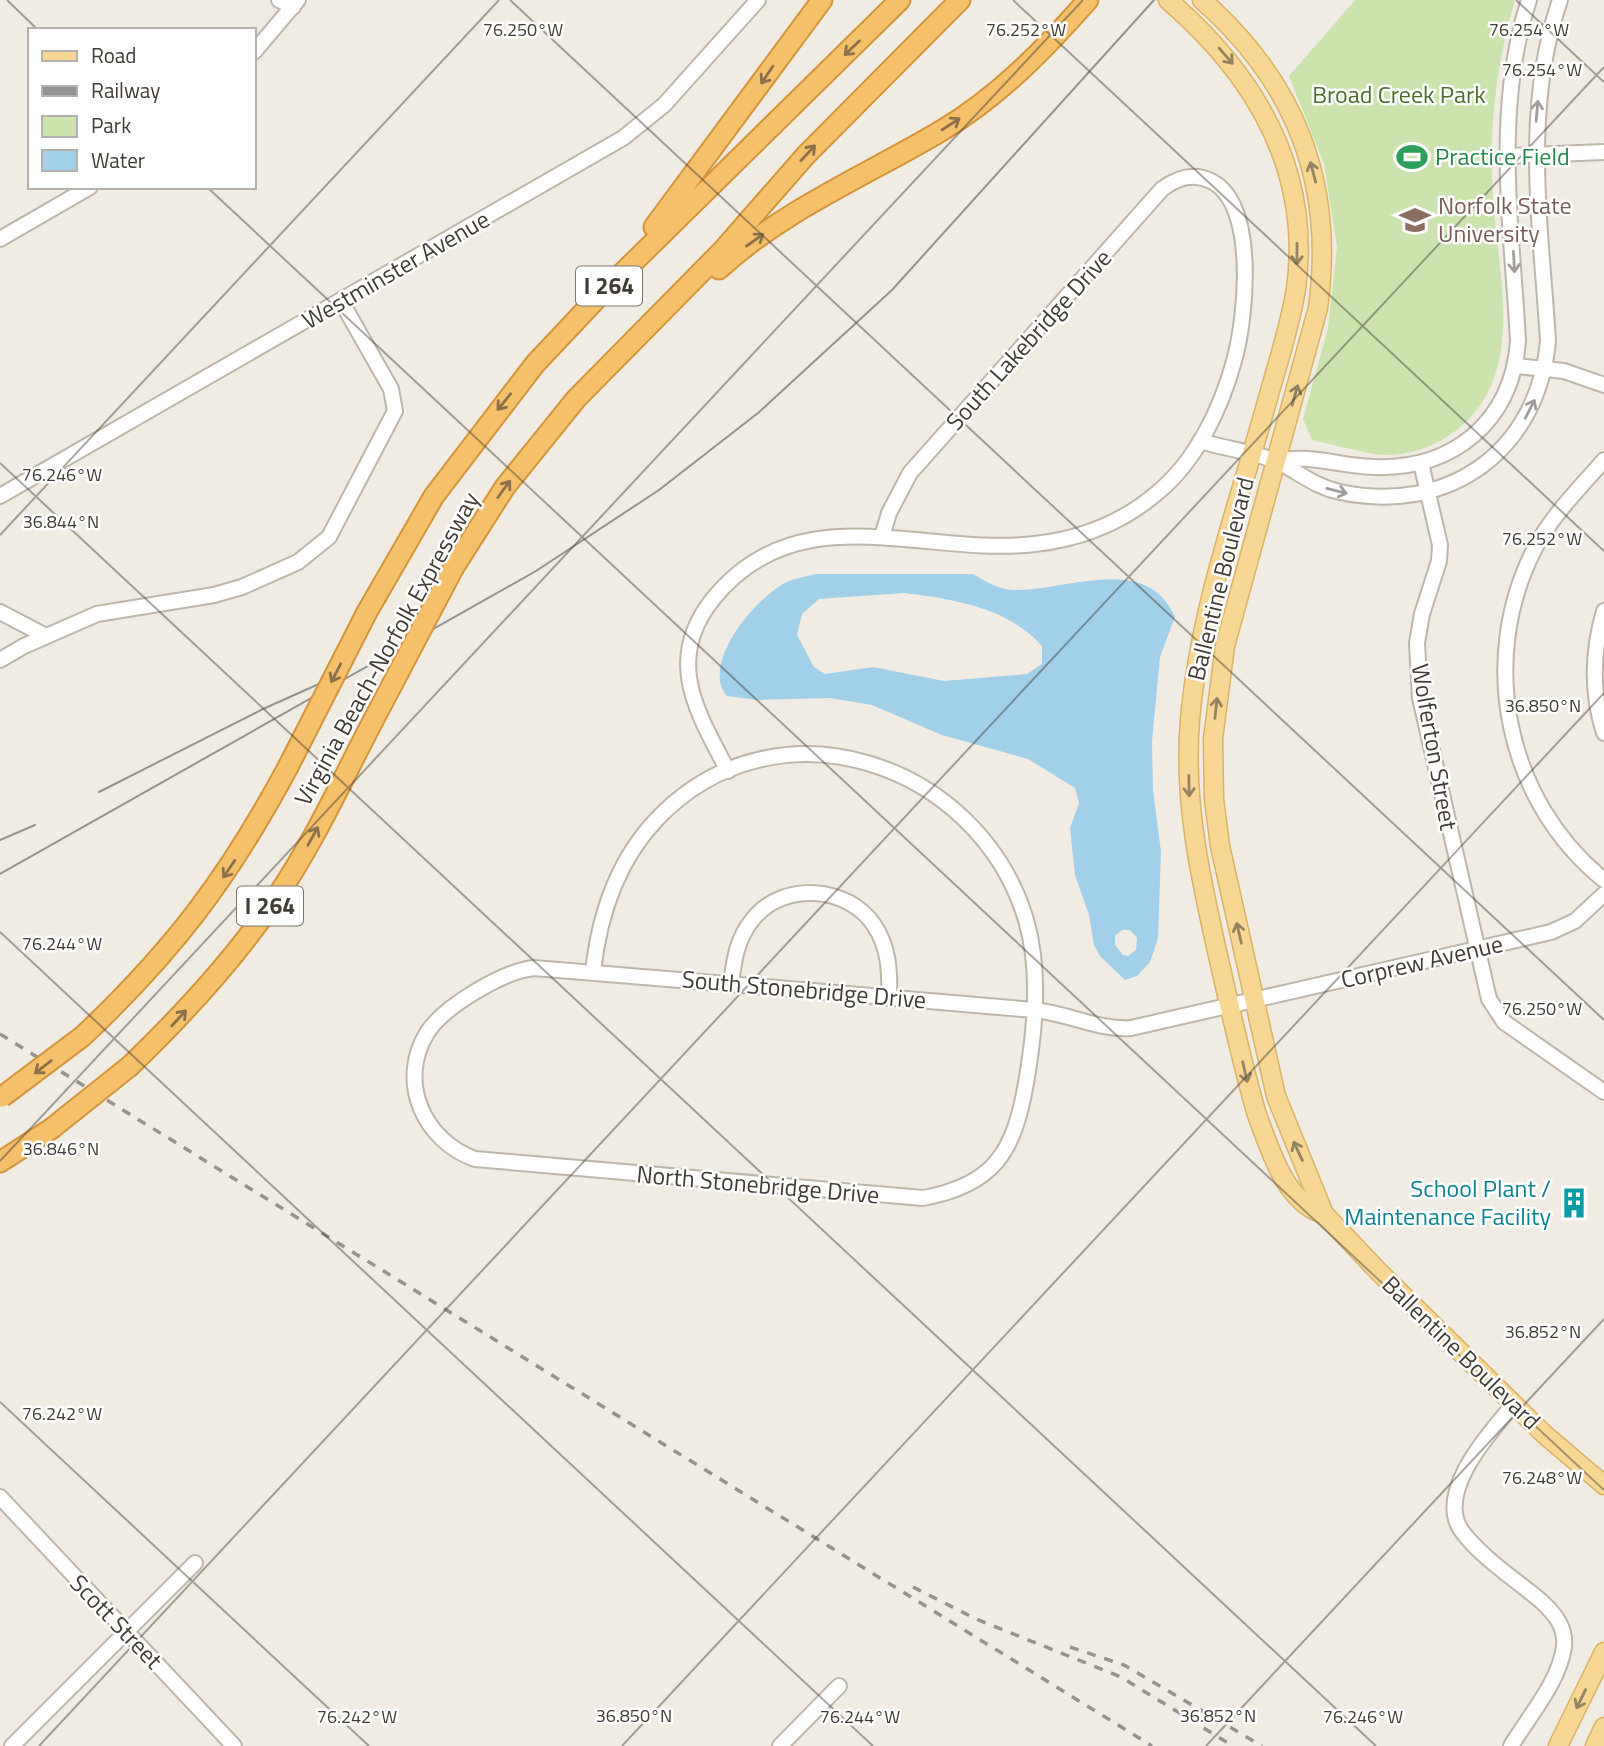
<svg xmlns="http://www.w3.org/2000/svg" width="1604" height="1746" font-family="'Titillium Web',sans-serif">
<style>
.green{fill:#cde3ae}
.water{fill:#a2d0eb;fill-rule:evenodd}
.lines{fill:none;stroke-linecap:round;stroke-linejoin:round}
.minor-casing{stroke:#beb6a9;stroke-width:18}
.major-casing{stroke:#dbb366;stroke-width:21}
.highway-casing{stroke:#d3943b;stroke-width:23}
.minor{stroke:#fff;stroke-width:14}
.major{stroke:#f8d795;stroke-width:18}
.highway{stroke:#f5c06a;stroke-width:19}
.tram{stroke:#939393;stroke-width:2}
.rail{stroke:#939393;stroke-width:3.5;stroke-dasharray:9 9;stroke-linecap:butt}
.highway-bridge-casing{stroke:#d3943b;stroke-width:23;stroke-linecap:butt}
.highway-bridge{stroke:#f5c06a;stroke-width:19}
.oneway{stroke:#8a714a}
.oneway2{stroke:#948260}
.oneway3{stroke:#a09e9a}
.ticks{fill:none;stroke:#423c34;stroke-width:2;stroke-opacity:0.45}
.labels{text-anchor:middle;stroke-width:5;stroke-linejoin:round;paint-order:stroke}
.shield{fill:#fff;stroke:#7b7671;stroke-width:2}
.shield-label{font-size:23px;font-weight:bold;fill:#423c34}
.park-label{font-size:24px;fill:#486f2b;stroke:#fff}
.leisure-label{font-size:24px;fill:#27864d;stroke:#fff;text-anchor:start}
.education-label{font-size:24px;fill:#785e54;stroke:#fff;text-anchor:start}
.street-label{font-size:24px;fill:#423c34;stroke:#fff}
.culture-label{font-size:24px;fill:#0d838f;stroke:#fff;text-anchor:end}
.ticks-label{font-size:18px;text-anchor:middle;fill:#423c34;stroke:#fff;stroke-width:5;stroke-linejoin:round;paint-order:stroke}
</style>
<rect width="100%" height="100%" fill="#f0ece3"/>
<path class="green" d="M 1355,0 L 1515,0 C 1498,58 1490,118 1492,178 C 1493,264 1535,376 1450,435 C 1430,449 1399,458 1374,454 C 1354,451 1333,444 1312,440 L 1303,419 L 1328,328 L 1337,247 L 1324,164 L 1289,76 Z"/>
<path class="water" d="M 816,574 L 973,574 C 986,582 1002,591 1018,590 C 1069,590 1147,553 1175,617 L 1160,657 L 1152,742 L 1153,790 L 1161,852 L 1158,938 L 1150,962 L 1137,976 L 1125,980 L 1100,956 L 1094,945 L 1089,915 L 1075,875 L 1070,828 L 1079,803 L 1075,788 L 1028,759 L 942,735 L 872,705 L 830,698 L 757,700 L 727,696 C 699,664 758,594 789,581 C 797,578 807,576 816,574 ZM 904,593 C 953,599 1007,607 1042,646 L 1042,664 L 1027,674 L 944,681 L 873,667 L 825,674 L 814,667 L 797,635 L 802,614 L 819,599 ZM 1122,930 L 1130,930 L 1137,938 L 1136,950 L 1128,956 L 1123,955 L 1115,945 L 1115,936 Z"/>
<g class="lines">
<g class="minor-casing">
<g id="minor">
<path d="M 279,0 L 293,7"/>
<path d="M 254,52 L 298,0"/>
<path d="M 1508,156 L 1604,152"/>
<path d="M 0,239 L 90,187"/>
<path d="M 1516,366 L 1564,371 L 1604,385"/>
<path d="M 1200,441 C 1222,448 1259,453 1278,462 C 1299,472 1315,487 1340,492 C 1449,515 1538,451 1548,341 C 1541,227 1522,110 1560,0"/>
<path d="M 1604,460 C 1580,488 1552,515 1535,548 C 1477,660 1506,801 1604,880"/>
<path d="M 1277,461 C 1314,454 1337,466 1373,467 C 1453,470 1512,422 1518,341 C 1512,228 1493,110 1529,0"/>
<path d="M 1421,463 L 1440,545 L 1439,561 L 1422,614 L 1417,643 L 1420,698 L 1489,999 L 1504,1022 L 1604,1092"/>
<path d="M 0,496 L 623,138 L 664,105 L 758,0"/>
<path d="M 1604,611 C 1592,652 1591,692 1604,733"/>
<path d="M 0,612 L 46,636"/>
<path d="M 0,660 L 24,646 L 97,614 L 214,595 L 242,587 L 298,562 L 329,537 L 395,411 L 391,389 L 341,301"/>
<path d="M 728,771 C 697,712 664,660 713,599 C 798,493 924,557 1035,544 C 1080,539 1123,522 1157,493 C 1196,461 1221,409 1234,361 C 1246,319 1258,204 1211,181 C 1193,172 1177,178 1162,189 L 910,473 L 889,513 L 882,537"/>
<path d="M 593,972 C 599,916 617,861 657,819 C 776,694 979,762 1026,920 C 1041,971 1035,1031 1026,1083 C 1014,1151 995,1185 923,1198 L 475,1159 C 424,1141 397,1082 427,1033 C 444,1006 504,971 534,968 C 701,981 867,996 1034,1010 C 1067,1013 1097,1030 1131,1028 L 1551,932 L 1575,921 L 1604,894"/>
<path d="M 731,984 C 734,960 737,938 753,919 C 783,881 848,886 874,925 C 889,947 890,972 889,998"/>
<path d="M 0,1497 L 234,1746"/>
<path d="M 12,1746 L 195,1563"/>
<path d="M 780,1746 L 839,1686"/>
<path d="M 1511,1746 C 1529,1716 1559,1682 1564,1647 C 1566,1627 1555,1614 1541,1601 C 1516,1580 1485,1560 1464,1534 C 1432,1496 1489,1433 1514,1404"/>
</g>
</g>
<g class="major-casing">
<g id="major">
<path d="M 1168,0 C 1255,75 1312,170 1296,289 C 1290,326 1278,362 1268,398 C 1239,503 1199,611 1190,720 C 1183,802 1201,880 1219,960 C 1231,1012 1242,1064 1257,1115 C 1270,1149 1285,1203 1324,1214"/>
<path d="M 1202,0 C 1296,83 1335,183 1318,308 L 1225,646 L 1213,739 L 1214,799 L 1220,846 L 1276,1096 L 1324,1214 L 1379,1272 L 1544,1434 L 1604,1485"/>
<path d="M 1558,1746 L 1604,1652"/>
<path d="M 1595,1746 L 1604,1727"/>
</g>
</g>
<g class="highway-casing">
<g id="highway">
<path d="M 654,227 L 822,0"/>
<path d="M 719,269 C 783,210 867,175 941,131 C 998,97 1044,50 1088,0"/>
<path d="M 454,567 L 505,487 L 576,399 L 723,250 L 806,155 L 960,0"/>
<path d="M 367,612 L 434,496 L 535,364 L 599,296 L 900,0"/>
<path d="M 83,1036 C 174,950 229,877 288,767"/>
<path d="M 130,1066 C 184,1014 234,960 276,898 C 314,842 342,780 373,721"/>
<path d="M 0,1162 L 51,1129"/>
</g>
</g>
<use href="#minor" class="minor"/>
<use href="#major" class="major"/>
<use href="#highway" class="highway"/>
<g class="tram">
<path d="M 99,792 L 263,709 L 330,679"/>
<path d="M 0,840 L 35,825"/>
<path d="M 0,874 L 536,571 L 659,490 L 758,413 L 892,290 L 1154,0"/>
</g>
<g class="rail">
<path d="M 0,1034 L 1152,1746"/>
<path d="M 913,1587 L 976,1619 L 1121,1677 L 1233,1746"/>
<path d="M 1070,1647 L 1124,1665 L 1262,1746"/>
</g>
<g class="highway-bridge-casing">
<g id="highway-bridge">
<path d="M 373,721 L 454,567"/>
<path d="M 288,767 L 367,612"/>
<path d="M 2,1097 L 83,1036"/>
<path d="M 51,1129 L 130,1066"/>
</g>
</g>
<use href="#highway-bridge" class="highway-bridge"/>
</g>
<defs><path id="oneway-shaft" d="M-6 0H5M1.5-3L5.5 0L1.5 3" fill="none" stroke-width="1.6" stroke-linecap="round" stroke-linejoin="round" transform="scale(1.75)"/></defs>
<g class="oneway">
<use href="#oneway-shaft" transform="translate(852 48) rotate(136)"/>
<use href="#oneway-shaft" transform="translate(767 75) rotate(124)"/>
<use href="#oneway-shaft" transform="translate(951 124) rotate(-33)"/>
<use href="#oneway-shaft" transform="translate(808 153) rotate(-47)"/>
<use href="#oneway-shaft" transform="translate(755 240) rotate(-36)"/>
<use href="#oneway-shaft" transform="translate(504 402) rotate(129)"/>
<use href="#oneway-shaft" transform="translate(504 489) rotate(-54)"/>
<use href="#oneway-shaft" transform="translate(336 673) rotate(117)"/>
<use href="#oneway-shaft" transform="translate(313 836) rotate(-61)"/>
<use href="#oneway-shaft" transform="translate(229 869) rotate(124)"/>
<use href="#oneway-shaft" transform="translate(179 1018) rotate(-47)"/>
<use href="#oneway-shaft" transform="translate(43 1067) rotate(142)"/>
</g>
<g class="oneway2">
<use href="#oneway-shaft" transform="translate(1226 56) rotate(49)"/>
<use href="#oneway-shaft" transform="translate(1313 172) rotate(-105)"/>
<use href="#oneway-shaft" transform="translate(1297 254) rotate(90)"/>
<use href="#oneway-shaft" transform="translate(1295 395) rotate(-74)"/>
<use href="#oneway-shaft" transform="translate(1216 708) rotate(-84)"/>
<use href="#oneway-shaft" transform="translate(1189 786) rotate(89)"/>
<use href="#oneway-shaft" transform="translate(1239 933) rotate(-103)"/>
<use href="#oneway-shaft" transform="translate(1245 1072) rotate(77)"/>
<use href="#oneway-shaft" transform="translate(1298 1151) rotate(-115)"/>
<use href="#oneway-shaft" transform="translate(1581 1699) rotate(116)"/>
</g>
<g class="oneway3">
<use href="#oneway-shaft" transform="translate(1537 111) rotate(-85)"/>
<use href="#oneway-shaft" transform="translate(1514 262) rotate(87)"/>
<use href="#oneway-shaft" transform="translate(1530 409) rotate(-63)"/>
<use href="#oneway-shaft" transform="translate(1337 491) rotate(14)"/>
</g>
<path class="ticks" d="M 7,0 L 38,30M 510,0 L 1604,1020M 1013,0 L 1604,551M 1516,0 L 1604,82M 207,187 L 1604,1490M 0,463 L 1376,1746M 0,535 L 499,0M 0,932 L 873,1746M 0,1161 L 1083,0M 0,1402 L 369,1746M 39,1746 L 1604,67M 622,1746 L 1604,693M 1206,1746 L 1604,1319"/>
<defs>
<g id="stadium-bare" transform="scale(2.415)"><path d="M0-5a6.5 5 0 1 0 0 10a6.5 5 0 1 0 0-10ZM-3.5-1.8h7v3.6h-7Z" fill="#2e9e5b" stroke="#fff" stroke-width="2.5" paint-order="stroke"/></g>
<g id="university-bare" transform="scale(2.415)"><path d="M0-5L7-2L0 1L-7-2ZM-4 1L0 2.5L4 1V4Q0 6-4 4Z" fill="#8d6e63" stroke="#fff" stroke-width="2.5" paint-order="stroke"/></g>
<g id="building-bare" transform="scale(2.415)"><path d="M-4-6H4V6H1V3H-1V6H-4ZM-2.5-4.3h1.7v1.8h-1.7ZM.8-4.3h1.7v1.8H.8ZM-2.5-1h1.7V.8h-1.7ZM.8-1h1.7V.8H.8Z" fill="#0f9aa8" stroke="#fff" stroke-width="2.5" paint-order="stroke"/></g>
</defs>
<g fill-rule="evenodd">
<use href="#stadium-bare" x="1412" y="157"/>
<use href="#university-bare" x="1415" y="220"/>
<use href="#building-bare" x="1574" y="1203"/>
</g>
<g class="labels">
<g class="shield">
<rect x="576" y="266.5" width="66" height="39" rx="5"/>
<rect x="237" y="886.5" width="66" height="39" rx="5"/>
</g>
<g class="shield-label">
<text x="609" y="294">I 264</text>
<text x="270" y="914">I 264</text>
</g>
<g class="park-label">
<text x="1399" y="103">Broad Creek Park</text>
</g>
<g class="leisure-label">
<text x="1435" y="165">Practice Field</text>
</g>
<g class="education-label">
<text x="1438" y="214">Norfolk State<tspan x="1438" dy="28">University</tspan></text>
</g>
<g class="street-label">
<text transform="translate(396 270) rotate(-30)" y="8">Westminster Avenue</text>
<text transform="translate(1029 340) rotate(-48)" y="8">South Lakebridge Drive</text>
<text transform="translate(1221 579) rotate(-76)" y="8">Ballentine Boulevard</text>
<text transform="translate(387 649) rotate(-61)" y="8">Virginia Beach-Norfolk Expressway</text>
<text transform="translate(1434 747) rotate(80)" y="8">Wolferton Street</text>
<text transform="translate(1422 962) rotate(-13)" y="8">Corprew Avenue</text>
<text transform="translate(804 990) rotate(5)" y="8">South Stonebridge Drive</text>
<text transform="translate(758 1185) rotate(5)" y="8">North Stonebridge Drive</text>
<text transform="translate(1461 1353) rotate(44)" y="8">Ballentine Boulevard</text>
<text transform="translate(116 1622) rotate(46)" y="8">Scott Street</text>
</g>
<g class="culture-label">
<text x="1551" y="1197">School Plant /<tspan x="1551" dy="28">Maintenance Facility</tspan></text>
</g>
</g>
<g class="ticks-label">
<text x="523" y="36">76.250°W</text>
<text x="1026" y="36">76.252°W</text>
<text x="1529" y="36">76.254°W</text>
<text x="1542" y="76">76.254°W</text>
<text x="62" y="481">76.246°W</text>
<text x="61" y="528">36.844°N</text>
<text x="1542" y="545">76.252°W</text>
<text x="1543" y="712">36.850°N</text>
<text x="62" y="950">76.244°W</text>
<text x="1542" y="1015">76.250°W</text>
<text x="61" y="1155">36.846°N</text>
<text x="1543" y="1338">36.852°N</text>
<text x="62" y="1420">76.242°W</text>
<text x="1542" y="1484">76.248°W</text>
<text x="634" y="1722">36.850°N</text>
<text x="1218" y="1722">36.852°N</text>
<text x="357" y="1723">76.242°W</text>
<text x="860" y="1723">76.244°W</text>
<text x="1363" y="1723">76.246°W</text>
</g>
<rect x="28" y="28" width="228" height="161" fill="#ffffff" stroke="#b3b1ae" stroke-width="2"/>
<rect x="42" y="51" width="35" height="10" fill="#f8d795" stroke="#b3b1ae" stroke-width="2"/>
<text x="91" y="63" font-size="21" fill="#423c34">Road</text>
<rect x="42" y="86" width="35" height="10" fill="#939393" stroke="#b3b1ae" stroke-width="2"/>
<text x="91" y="98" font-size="21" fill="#423c34">Railway</text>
<rect x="42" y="116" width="35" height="21" fill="#cde3ae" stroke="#b3b1ae" stroke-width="2"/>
<text x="91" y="133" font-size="21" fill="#423c34">Park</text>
<rect x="42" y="150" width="35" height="21" fill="#a2d0eb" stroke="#b3b1ae" stroke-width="2"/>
<text x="91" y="168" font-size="21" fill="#423c34">Water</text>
</svg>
